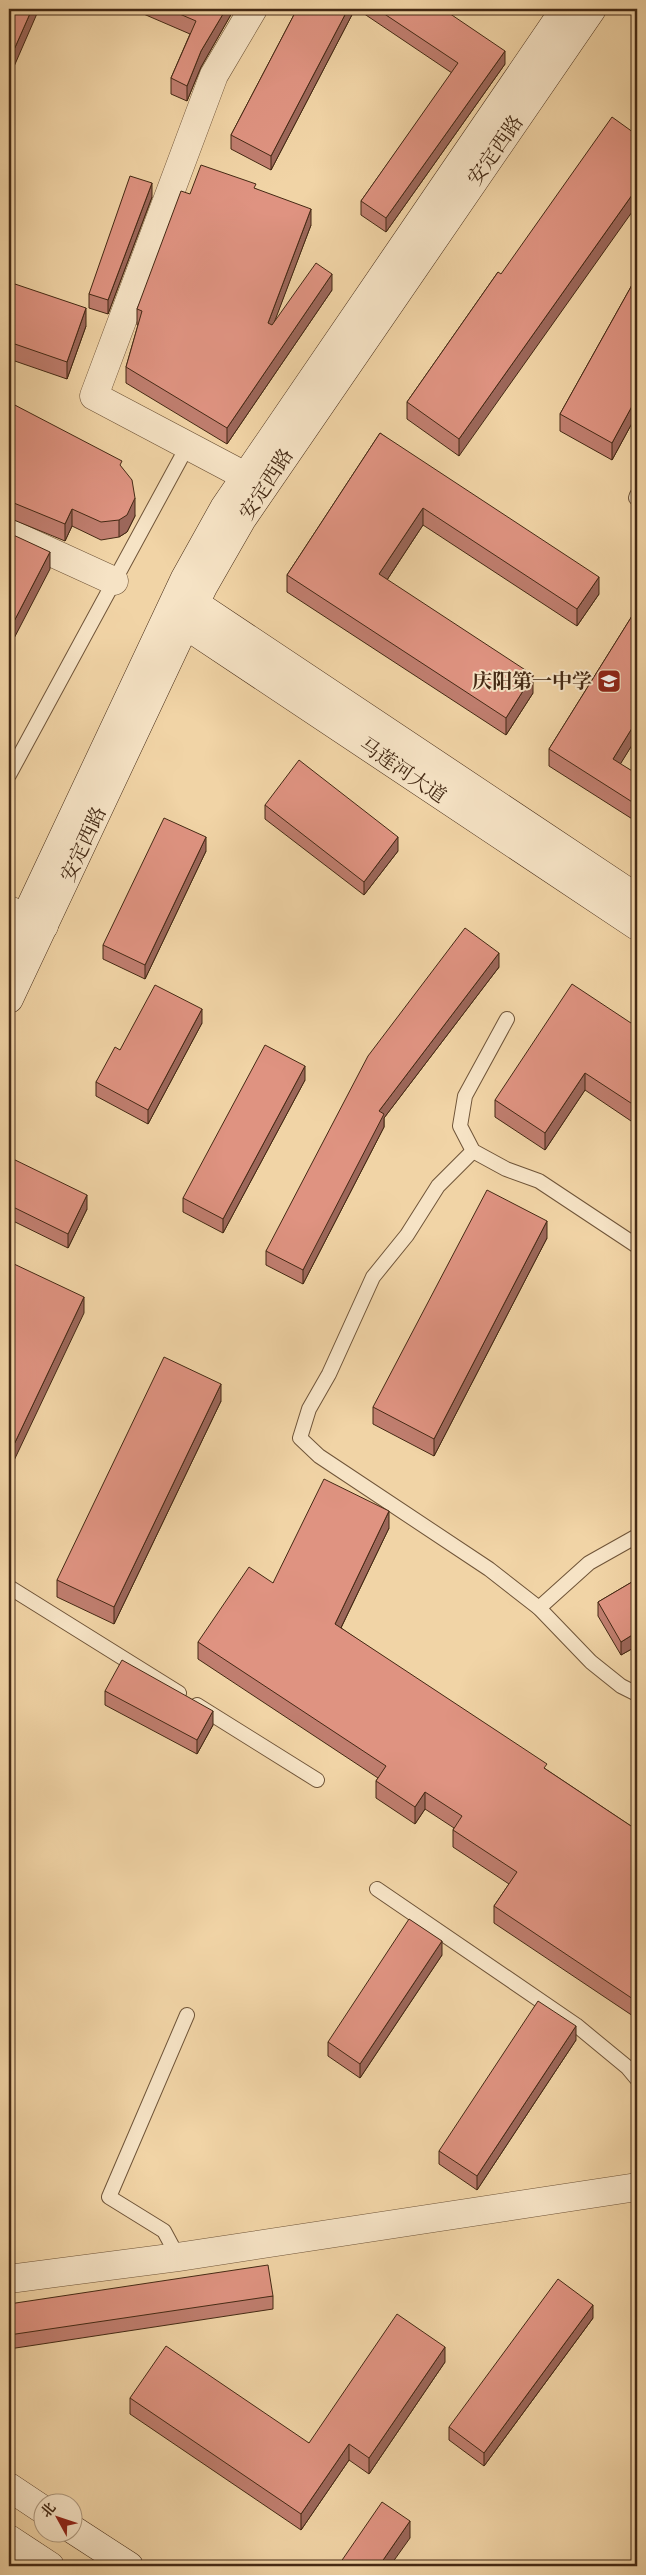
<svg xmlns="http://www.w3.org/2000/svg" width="646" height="2575" font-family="'Gentium Book Plus','Noto Serif SC',serif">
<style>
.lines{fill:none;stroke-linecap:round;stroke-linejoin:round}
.lane-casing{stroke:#6f5438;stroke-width:16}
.street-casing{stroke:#6f5438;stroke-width:29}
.secondary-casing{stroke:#442914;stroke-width:29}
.lane{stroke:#f6e3c5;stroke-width:14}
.street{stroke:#f6e3c5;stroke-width:28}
.secondary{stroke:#f6e3c5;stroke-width:28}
.wall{fill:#c07e6f;stroke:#442914}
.shaded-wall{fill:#9c675a;stroke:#442914}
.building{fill:#df9381;stroke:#442914}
.labels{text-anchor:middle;stroke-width:4;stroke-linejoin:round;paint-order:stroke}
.street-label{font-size:20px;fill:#442914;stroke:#f6e3c5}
.poi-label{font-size:20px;font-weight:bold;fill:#442914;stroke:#f6e3c5;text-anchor:end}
</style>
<rect width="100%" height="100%" fill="#f1d4a6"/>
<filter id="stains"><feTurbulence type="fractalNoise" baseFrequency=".004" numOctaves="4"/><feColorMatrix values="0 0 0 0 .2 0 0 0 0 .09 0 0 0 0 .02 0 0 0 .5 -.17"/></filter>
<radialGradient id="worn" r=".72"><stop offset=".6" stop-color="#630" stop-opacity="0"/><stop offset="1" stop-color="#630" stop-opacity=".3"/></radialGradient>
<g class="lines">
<g class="lane-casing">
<g id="lane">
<path d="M 636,498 L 637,495"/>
<path d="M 9,775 L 188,445"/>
<path d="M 507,1019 L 465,1096 L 460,1126 L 473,1151 L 506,1169 L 539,1181 L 637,1246"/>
<path d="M 473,1151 L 438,1186 L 407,1235 L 373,1277 L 329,1374 L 309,1409 L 300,1438 L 319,1456 L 489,1569 L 539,1608 L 591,1662 L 621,1686 L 637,1694"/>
<path d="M 9,1587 L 179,1693"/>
<path d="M 539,1608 L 589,1563 L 637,1536"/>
<path d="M 197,1705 L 317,1780"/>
<path d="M 377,1889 L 576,2025 L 627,2067 L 637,2079"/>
<path d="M 178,2257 L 164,2231 L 109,2197 L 187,2015"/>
</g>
</g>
<g class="street-casing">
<g id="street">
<path d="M 253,9 L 214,75 L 94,396 L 264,486"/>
<path d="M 9,533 L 114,581"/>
<path d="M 9,910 L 44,926"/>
<path d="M 9,2279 L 178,2257 L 637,2187"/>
</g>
</g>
<g class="secondary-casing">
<g id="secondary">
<path d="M 181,594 L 637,898"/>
<path d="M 169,614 L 637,926"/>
<path d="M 9,952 L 185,578 L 224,508 L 565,9"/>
<path d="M 9,999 L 203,587 L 242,519 L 592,9"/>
<path d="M 9,2487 L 42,2509"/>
<path d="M 72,2529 L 129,2566"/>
<path d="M 9,2539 L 50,2566"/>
</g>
</g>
<use href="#lane" class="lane"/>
<use href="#street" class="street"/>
<use href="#secondary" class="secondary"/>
</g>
<g class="wall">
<path d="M 132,9 L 233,9 L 233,11 L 201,67 L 187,101 L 171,94 L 171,78 L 190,34 Z"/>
<path d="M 297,9 L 355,9 L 271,170 L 231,149 L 231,135 Z"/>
<path d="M 357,9 L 443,9 L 505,64 L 386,232 L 361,215 L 361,201 L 452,73 Z"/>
<path d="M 256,189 L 311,225 L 274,322 L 332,290 L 227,444 L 126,383 L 126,367 L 138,325 L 137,325 L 137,309 L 190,194 Z"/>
<path d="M 152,197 L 108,314 L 89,308 L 89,294 Z"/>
<path d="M 498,272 L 459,456 L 407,419 L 407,402 Z"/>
<path d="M 637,276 L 637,414 L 612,460 L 560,431 L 560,414 Z"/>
<path d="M 9,282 L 86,326 L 67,379 L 9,359 Z"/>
<path d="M 9,402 L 122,468 L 135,516 L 127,532 L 119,537 L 101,540 L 72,526 L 65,541 L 9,518 Z"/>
<path d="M 380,433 L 599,594 L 577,626 L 423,525 L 387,580 L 533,693 L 506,735 L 287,592 L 287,575 Z"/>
<path d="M 637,608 L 637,737 L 620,764 L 637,774 L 637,822 L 549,766 L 549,749 Z"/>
<path d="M 265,805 L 398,851 L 364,895 L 265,819 Z"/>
<path d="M 206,851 L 145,979 L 103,959 L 103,945 Z"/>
<path d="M 499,967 L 384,1118 L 384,1127 L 303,1284 L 266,1265 L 266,1251 Z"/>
<path d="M 202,1023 L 148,1124 L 96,1096 L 96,1082 L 120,1050 Z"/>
<path d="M 637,1027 L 637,1125 L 585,1090 L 545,1150 L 495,1117 L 495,1100 Z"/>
<path d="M 305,1080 L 223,1233 L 183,1212 L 183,1198 Z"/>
<path d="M 9,1157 L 87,1209 L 68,1248 L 9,1219 Z"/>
<path d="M 547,1238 L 434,1456 L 373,1424 L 373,1407 Z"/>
<path d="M 221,1401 L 114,1624 L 57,1597 L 57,1580 Z"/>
<path d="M 389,1528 L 341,1628 L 547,1770 L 637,1830 L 637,2010 L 633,2016 L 494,1923 L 494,1906 L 509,1884 L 453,1847 L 453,1830 L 454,1828 L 425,1809 L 415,1824 L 376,1798 L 376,1781 L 378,1778 L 198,1659 L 198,1642 L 273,1583 Z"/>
<path d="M 637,1579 L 637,1646 L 621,1655 L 598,1616 L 598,1602 Z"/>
<path d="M 105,1691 L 213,1725 L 197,1754 L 105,1705 Z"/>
<path d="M 442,1955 L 360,2078 L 328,2056 L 328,2042 Z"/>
<path d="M 576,2040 L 477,2190 L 439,2164 L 439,2151 Z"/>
<path d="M 273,2296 L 273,2309 L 9,2349 L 9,2304 Z"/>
<path d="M 593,2318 L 484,2466 L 449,2440 L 449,2427 Z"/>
<path d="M 445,2362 L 369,2474 L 349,2460 L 301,2530 L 130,2414 L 130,2398 L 309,2443 Z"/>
</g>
<g class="shaded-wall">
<path d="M 32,9 L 39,9 L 9,78 L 9,61 Z"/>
<path d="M 226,9 L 233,9 L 233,11 L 201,67 L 187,101 L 187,86 L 201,51 Z"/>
<path d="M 348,9 L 355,9 L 271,170 L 271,156 Z"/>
<path d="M 505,51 L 505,64 L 386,232 L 386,218 Z"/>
<path d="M 152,183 L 152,197 L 108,314 L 108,300 Z"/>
<path d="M 637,188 L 637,205 L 459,456 L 459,439 Z"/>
<path d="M 311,209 L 311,225 L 268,339 L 268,323 Z"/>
<path d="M 332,274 L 332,290 L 227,444 L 227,428 Z"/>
<path d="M 86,308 L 86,326 L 67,379 L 67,362 Z"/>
<path d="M 637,397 L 637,414 L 612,460 L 612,443 Z"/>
<path d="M 135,498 L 135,516 L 127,532 L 119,537 L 119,520 Z"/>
<path d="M 423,508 L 423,525 L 379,592 L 379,574 Z"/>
<path d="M 72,509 L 72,526 L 65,541 L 65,524 Z"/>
<path d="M 50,552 L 50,569 L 9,648 L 9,631 Z"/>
<path d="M 599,577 L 599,594 L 577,626 L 577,609 Z"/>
<path d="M 533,675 L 533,693 L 506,735 L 506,718 Z"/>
<path d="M 637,720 L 637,737 L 613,776 L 613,759 Z"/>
<path d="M 206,837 L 206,851 L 145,979 L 145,965 Z"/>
<path d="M 398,837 L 398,851 L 364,895 L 364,882 Z"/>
<path d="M 499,953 L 499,967 L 384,1118 L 384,1127 L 303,1284 L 303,1270 L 379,1111 Z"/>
<path d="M 202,1009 L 202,1023 L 148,1124 L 148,1110 Z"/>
<path d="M 305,1066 L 305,1080 L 223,1233 L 223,1219 Z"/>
<path d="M 585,1073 L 585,1090 L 545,1150 L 545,1133 Z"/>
<path d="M 87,1195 L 87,1209 L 68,1248 L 68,1234 Z"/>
<path d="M 547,1221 L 547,1238 L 434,1456 L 434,1439 Z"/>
<path d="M 84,1297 L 84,1313 L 9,1471 L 9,1455 Z"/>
<path d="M 221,1384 L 221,1401 L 114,1624 L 114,1607 Z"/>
<path d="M 389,1511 L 389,1528 L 335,1640 L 335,1624 Z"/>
<path d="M 637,1632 L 637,1646 L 621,1655 L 621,1642 Z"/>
<path d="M 213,1711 L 213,1725 L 197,1754 L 197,1740 Z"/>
<path d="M 425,1792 L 425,1809 L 415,1824 L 415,1807 Z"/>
<path d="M 442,1941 L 442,1955 L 360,2078 L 360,2064 Z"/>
<path d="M 637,1993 L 637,2010 L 633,2016 L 633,1999 Z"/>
<path d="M 576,2026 L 576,2040 L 477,2190 L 477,2176 Z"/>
<path d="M 593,2305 L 593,2318 L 484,2466 L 484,2453 Z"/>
<path d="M 445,2347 L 445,2362 L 369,2474 L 369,2458 Z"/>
<path d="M 349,2444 L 349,2460 L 301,2530 L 301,2514 Z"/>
<path d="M 410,2521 L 410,2538 L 390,2566 L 379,2566 Z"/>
</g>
<g class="building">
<path d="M 9,9 L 32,9 L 9,61 Z"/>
<path d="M 168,9 L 226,9 L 201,51 L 187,86 L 171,78 L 196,21 Z"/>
<path d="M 297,9 L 348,9 L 271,156 L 231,135 Z"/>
<path d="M 377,9 L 443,9 L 505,51 L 386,218 L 361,201 L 458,63 Z"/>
<path d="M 612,117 L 637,135 L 637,188 L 459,439 L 407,402 L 498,272 L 501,274 Z"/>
<path d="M 201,165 L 256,184 L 254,188 L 311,209 L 268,323 L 272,325 L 316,263 L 332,274 L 227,428 L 126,367 L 142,311 L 137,309 L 181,191 L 190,194 Z"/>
<path d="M 130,176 L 152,183 L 108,300 L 89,294 Z"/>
<path d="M 637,276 L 637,397 L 612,443 L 560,414 Z"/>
<path d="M 9,282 L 86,308 L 67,362 L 9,342 Z"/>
<path d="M 9,402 L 122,461 L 120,465 L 132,480 L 135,498 L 127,515 L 119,520 L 101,522 L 72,509 L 65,524 L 9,501 Z"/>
<path d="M 380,433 L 599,577 L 577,609 L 423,508 L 379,574 L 533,675 L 506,718 L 287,575 Z"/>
<path d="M 9,533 L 50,552 L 9,631 Z"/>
<path d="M 637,608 L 637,720 L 613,759 L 637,774 L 637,805 L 549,749 Z"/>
<path d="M 299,760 L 398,837 L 364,882 L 265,805 Z"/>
<path d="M 164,818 L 206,837 L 145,965 L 103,945 Z"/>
<path d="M 465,928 L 499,953 L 379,1111 L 384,1114 L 303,1270 L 266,1251 L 368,1056 Z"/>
<path d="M 572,984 L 637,1027 L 637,1107 L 585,1073 L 545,1133 L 495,1100 Z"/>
<path d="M 155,985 L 202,1009 L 148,1110 L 96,1082 L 115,1047 L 120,1050 Z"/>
<path d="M 265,1045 L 305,1066 L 223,1219 L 183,1198 Z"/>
<path d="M 9,1157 L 87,1195 L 68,1234 L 9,1205 Z"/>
<path d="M 487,1190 L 547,1221 L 434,1439 L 373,1407 Z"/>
<path d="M 14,1264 L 84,1297 L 9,1455 L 9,1274 Z"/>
<path d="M 164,1357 L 221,1384 L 114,1607 L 57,1580 Z"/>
<path d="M 324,1479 L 389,1511 L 335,1624 L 547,1764 L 544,1768 L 637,1830 L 637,1993 L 633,1999 L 494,1906 L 517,1872 L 453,1830 L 462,1816 L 425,1792 L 415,1807 L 376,1781 L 386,1766 L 198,1642 L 249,1567 L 273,1583 Z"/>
<path d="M 637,1579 L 637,1632 L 621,1642 L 598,1602 Z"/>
<path d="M 122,1660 L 213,1711 L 197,1740 L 105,1691 Z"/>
<path d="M 409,1919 L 442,1941 L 360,2064 L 328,2042 Z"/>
<path d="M 538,2001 L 576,2026 L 477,2176 L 439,2151 Z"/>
<path d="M 268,2265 L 273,2296 L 9,2335 L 9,2304 Z"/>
<path d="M 558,2279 L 593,2305 L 484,2453 L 449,2427 Z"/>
<path d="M 397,2314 L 445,2347 L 369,2458 L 349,2444 L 301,2514 L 130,2398 L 166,2346 L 309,2443 Z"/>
<path d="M 382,2502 L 410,2521 L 379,2566 L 338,2566 Z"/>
<path d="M 637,2558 L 637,2566 L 631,2566 Z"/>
</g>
<defs>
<g id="school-square" transform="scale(1.25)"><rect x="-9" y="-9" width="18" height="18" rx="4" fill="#8f2418" stroke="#f6e3c5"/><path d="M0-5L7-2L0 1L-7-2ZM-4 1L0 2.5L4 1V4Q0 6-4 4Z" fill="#fff"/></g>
</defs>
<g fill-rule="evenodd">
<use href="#school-square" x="609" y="681"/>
</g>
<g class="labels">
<g class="street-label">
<text transform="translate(495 150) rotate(-55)" y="7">安定西路</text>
<text transform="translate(266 484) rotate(-57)" y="7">安定西路</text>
<text transform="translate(403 770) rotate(34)" y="7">马莲河大道</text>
<text transform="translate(83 844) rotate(-65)" y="7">安定西路</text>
</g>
<g class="poi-label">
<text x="592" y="688">庆阳第一中学</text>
</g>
</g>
<rect width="646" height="2575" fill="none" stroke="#f1d4a6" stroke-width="30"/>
<rect x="10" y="10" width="626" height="2555" fill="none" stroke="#442914" stroke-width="2.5"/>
<rect x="15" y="15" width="616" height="2545" fill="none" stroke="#442914"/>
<g transform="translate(58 2518) rotate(310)"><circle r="24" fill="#f6e3c5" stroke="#af997e"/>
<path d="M0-4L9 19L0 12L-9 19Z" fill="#8f2418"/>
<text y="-8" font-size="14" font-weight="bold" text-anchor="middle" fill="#442914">北</text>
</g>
<rect width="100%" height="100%" filter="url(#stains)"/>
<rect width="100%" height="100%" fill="url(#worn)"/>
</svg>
